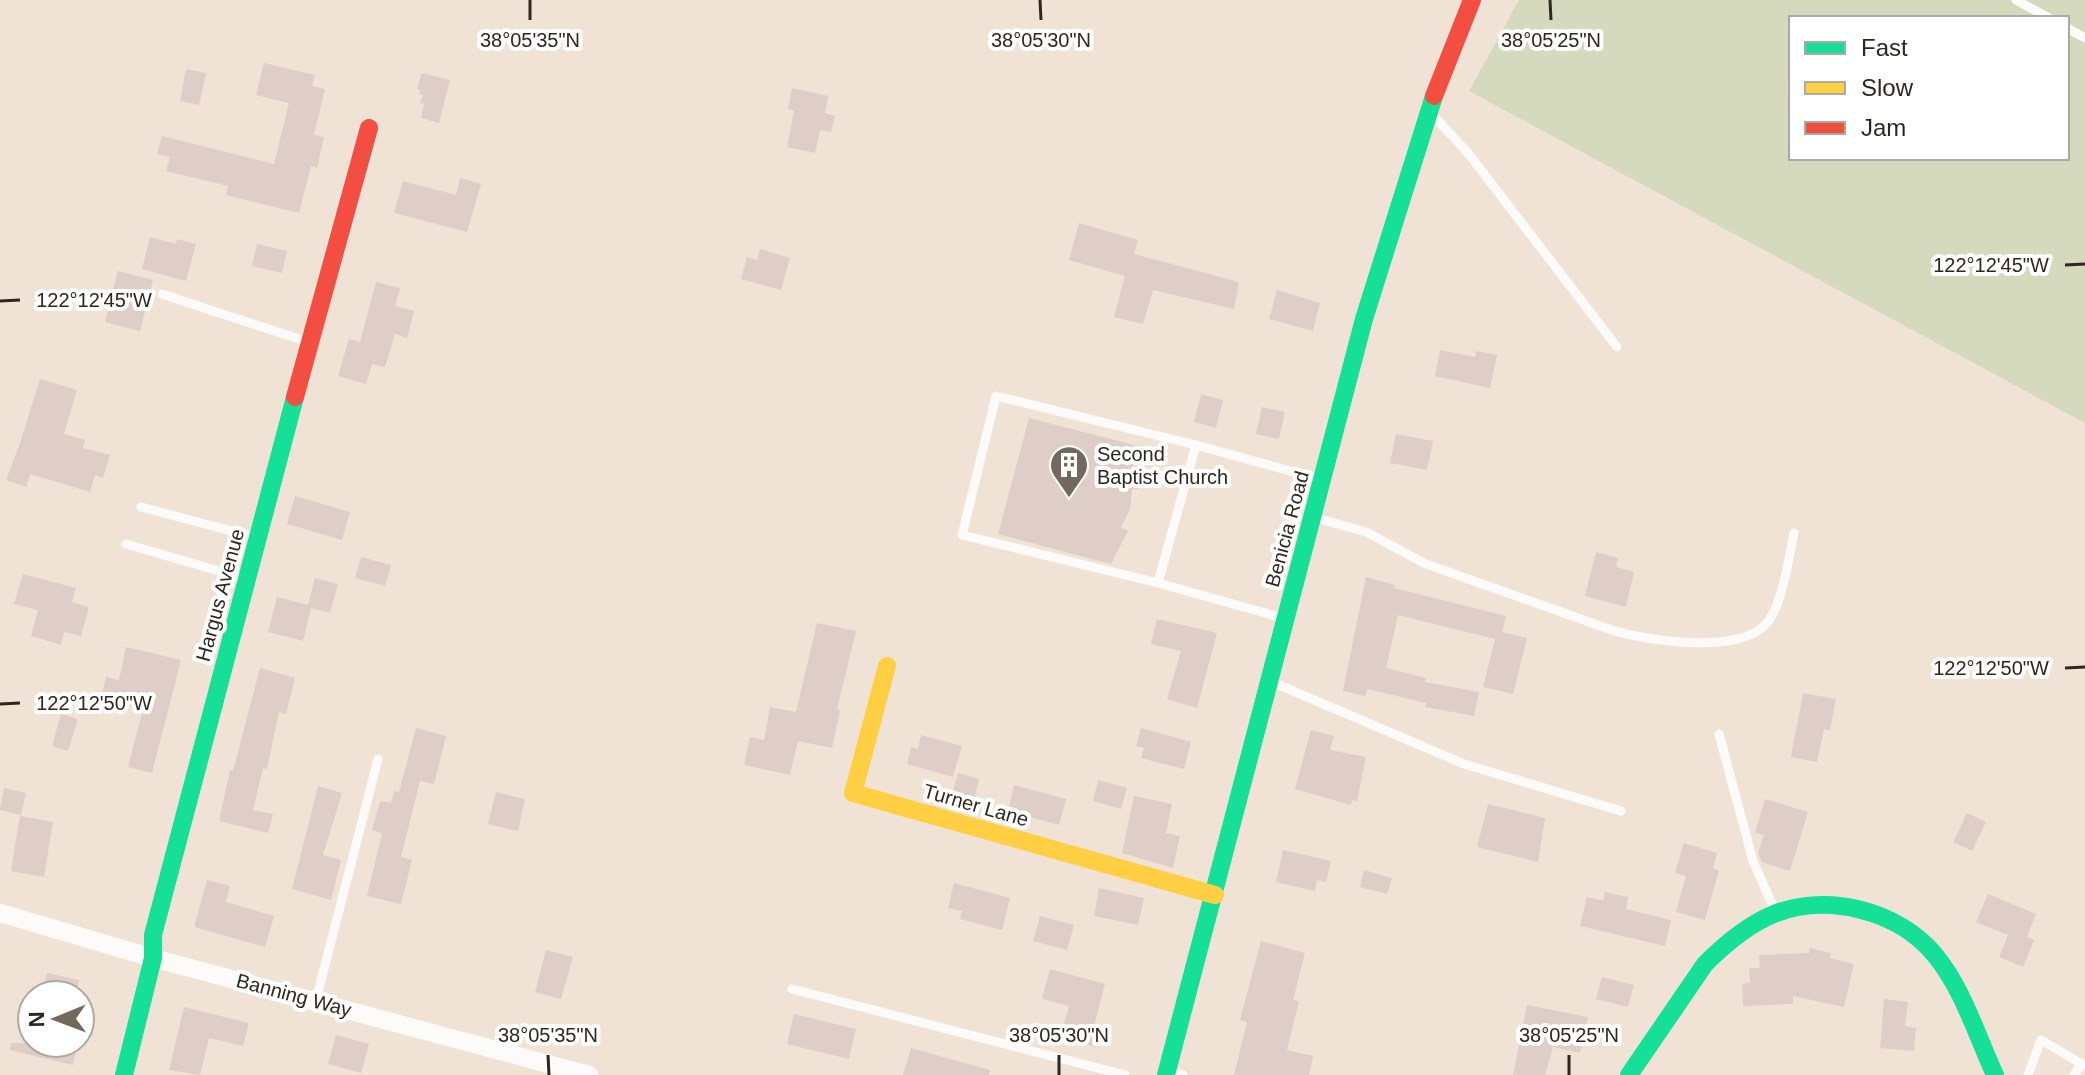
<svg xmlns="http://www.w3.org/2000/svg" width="2085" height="1075" font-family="Arial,sans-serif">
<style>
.green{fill:#d5d9bd;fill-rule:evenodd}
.building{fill:#dfcdc7}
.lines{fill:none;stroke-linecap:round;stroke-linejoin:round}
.lane{stroke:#fdfbf9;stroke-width:9}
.street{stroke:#fdfbf9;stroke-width:18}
.fast{stroke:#16e098;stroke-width:18}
.slow{stroke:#ffcf43;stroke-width:18}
.jam{stroke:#f24e42;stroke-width:18}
.ticks{fill:none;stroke:#30261e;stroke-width:3}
.labels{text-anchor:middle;stroke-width:8;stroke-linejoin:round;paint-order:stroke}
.poi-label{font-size:20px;fill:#30261e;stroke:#fff;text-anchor:start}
.street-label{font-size:20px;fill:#30261e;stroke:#fff}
.ticks-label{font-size:20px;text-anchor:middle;fill:#30261e;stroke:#fff;stroke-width:8;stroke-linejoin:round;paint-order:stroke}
</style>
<rect width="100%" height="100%" fill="#f0e3d6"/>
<path class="green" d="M 1519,0 L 2085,0 L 2085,423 L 1469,91 ZM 1791,18 L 2067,18 L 2067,158 L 1791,158 Z"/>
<g class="building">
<path d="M 264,63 L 315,75 L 312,86 L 325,89 L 314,135 L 324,137 L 317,168 L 311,166 L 299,213 L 226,195 L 228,186 L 166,171 L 170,157 L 157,154 L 162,136 L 274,164 L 289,103 L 256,95 Z"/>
<path d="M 186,69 L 206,73 L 199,105 L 180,101 Z"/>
<path d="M 422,73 L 450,80 L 439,123 L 421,118 L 424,104 L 420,103 L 423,95 L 419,94 L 420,90 L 417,89 Z"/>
<path d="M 792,88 L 828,96 L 825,113 L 835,116 L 831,132 L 820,130 L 815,153 L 787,147 L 794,111 L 788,109 Z"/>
<path d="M 460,178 L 481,184 L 467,232 L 394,213 L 403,181 L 456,195 Z"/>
<path d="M 1079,223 L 1138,240 L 1134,254 L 1239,282 L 1234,309 L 1153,290 L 1143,324 L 1114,317 L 1125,276 L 1069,260 Z"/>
<path d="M 150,237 L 175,244 L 177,239 L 196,244 L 186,281 L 142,269 Z"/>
<path d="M 257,244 L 287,251 L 282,273 L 252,266 Z"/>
<path d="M 760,249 L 790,258 L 781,290 L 741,279 L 747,257 L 757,260 Z"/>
<path d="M 118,271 L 153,280 L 140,331 L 105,322 Z"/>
<path d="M 376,282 L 400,288 L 395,306 L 414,311 L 407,338 L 395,334 L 385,367 L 372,364 L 366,384 L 338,376 L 349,339 L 360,342 Z"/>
<path d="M 1277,290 L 1320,303 L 1313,331 L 1269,319 Z"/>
<path d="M 1440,350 L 1475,357 L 1476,351 L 1497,355 L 1490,388 L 1435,376 Z"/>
<path d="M 40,379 L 77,390 L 64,434 L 85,440 L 83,448 L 110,455 L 103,478 L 95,475 L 90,492 L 30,474 L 26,487 L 6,480 L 20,443 Z"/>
<path d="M 1201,394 L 1223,400 L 1216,428 L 1194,422 Z"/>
<path d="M 1262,407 L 1285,412 L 1279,439 L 1256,434 Z"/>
<path d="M 1029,418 L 1142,447 L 1138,489 L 1132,489 L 1130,509 L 1121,527 L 1128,531 L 1111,564 L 998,534 Z"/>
<path d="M 1396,434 L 1433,441 L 1427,470 L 1390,463 Z"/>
<path d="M 295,496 L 350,512 L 342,540 L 287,524 Z"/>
<path d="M 1596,552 L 1618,558 L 1616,567 L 1634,572 L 1626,607 L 1585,596 Z"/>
<path d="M 361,557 L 391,565 L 385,586 L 355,578 Z"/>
<path d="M 23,574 L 76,588 L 72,602 L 89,607 L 81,636 L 64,632 L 61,645 L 31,636 L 38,610 L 14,604 Z"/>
<path d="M 1366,577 L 1395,585 L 1394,588 L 1506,616 L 1502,632 L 1527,638 L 1513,694 L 1483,687 L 1495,639 L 1398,615 L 1386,668 L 1426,678 L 1425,682 L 1479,692 L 1474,716 L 1425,707 L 1426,703 L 1367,689 L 1365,696 L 1343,691 Z"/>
<path d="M 315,578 L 338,584 L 330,613 L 311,608 L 303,641 L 268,632 L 277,597 L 308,605 Z"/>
<path d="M 1157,619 L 1217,633 L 1197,708 L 1167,699 L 1181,651 L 1151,644 Z"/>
<path d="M 817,623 L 856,631 L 837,709 L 840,710 L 832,748 L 798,741 L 790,775 L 744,765 L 750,737 L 764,740 L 770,707 L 796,712 Z"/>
<path d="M 126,647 L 181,660 L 152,773 L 128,767 L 143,709 L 101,699 L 106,677 L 119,680 Z"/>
<path d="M 260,668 L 295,678 L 286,714 L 279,712 L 267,769 L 263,768 L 253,810 L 273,814 L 268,833 L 219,821 L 230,770 L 233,771 Z"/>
<path d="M 1803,693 L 1836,699 L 1830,730 L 1824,729 L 1817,762 L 1791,757 Z"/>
<path d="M 61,714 L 78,719 L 68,751 L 52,746 Z"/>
<path d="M 416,728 L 446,736 L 434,784 L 420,781 L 401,857 L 412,860 L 401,904 L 367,896 L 382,833 L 372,830 L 380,801 L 391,803 L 394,791 L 399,792 Z"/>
<path d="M 1141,728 L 1191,742 L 1184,769 L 1141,758 L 1144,748 L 1136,746 Z"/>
<path d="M 1311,730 L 1334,736 L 1330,750 L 1366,757 L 1357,801 L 1352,800 L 1351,805 L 1295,789 Z"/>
<path d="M 921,735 L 962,746 L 953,777 L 907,764 L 911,747 L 918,749 Z"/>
<path d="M 958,773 L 979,779 L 973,804 L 951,798 Z"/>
<path d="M 1098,780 L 1127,788 L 1121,809 L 1093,801 Z"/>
<path d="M 1014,785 L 1066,799 L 1059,825 L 1008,811 Z"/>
<path d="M 318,786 L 342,793 L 323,855 L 341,860 L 331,900 L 292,889 Z"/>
<path d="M 4,788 L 26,793 L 21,815 L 0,810 Z"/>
<path d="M 496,792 L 525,799 L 518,831 L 488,824 Z"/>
<path d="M 1134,796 L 1172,804 L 1166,833 L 1180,836 L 1173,868 L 1122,853 Z"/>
<path d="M 1765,799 L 1808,812 L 1790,871 L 1762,862 L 1760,858 L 1758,852 L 1764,835 L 1755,833 Z"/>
<path d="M 1488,804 L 1545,818 L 1538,862 L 1477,847 Z"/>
<path d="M 1967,813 L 1986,822 L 1972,851 L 1953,842 Z"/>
<path d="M 20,816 L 53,822 L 44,877 L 11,871 Z"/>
<path d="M 1684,843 L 1717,853 L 1713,868 L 1719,870 L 1705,920 L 1676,912 L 1686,876 L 1675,873 Z"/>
<path d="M 1283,850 L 1331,861 L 1326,882 L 1317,880 L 1315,891 L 1276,882 Z"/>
<path d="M 1364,870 L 1392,878 L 1387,894 L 1360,887 Z"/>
<path d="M 207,880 L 230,886 L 226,902 L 274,916 L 265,947 L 194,927 Z"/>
<path d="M 954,883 L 1010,898 L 1002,930 L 960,919 L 962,911 L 948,908 Z"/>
<path d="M 1099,888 L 1144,898 L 1138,925 L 1094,916 Z"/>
<path d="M 1605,892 L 1628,897 L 1626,909 L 1671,920 L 1665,946 L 1580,926 L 1587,897 L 1603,901 Z"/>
<path d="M 1988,894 L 2036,914 L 2027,937 L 2034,940 L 2023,967 L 1999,957 L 2008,935 L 1976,922 Z"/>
<path d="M 1040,916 L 1074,925 L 1067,950 L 1033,941 Z"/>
<path d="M 1261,941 L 1305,953 L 1293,1000 L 1299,1001 L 1287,1050 L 1313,1056 L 1309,1075 L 1234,1075 L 1247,1022 L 1240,1020 Z"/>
<path d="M 1810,948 L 1831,953 L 1830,958 L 1854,964 L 1844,1007 L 1793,996 L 1793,1004 L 1743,1006 L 1742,984 L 1750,983 L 1749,968 L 1760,968 L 1759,955 L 1809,953 Z"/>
<path d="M 546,950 L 573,957 L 561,999 L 535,992 Z"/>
<path d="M 1050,969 L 1105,984 L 1094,1026 L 1102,1027 L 1096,1047 L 1060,1037 L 1069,1006 L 1042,999 Z"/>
<path d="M 47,973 L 79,980 L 76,995 L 42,995 Z"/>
<path d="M 1602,977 L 1634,985 L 1628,1007 L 1596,999 Z"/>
<path d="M 1884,999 L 1908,1002 L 1905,1026 L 1916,1028 L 1914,1051 L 1880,1048 Z"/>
<path d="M 1527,1005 L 1588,1017 L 1580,1053 L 1553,1047 L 1545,1075 L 1513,1075 Z"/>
<path d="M 184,1007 L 249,1023 L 243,1046 L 209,1038 L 200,1075 L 169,1070 Z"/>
<path d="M 794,1014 L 856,1029 L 849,1059 L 787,1044 Z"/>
<path d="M 336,1035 L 369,1044 L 361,1073 L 328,1064 Z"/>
<path d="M 11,1043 L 78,1043 L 73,1065 L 10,1050 Z"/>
<path d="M 911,1048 L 990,1070 L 989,1075 L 903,1075 Z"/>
</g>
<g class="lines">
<g class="lane">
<path d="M 2016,0 L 2049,18"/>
<path d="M 2067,28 L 2085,38"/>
<path d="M 1430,112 L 1468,153 L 1617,347"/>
<path d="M 162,294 L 308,342"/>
<path d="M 141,507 L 254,537"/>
<path d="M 1313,517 L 1366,532 L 1426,564 L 1609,629 C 1645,641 1734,654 1764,626 C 1782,610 1789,556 1794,533"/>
<path d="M 126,544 L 243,578"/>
<path d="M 1158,583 L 962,535 L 996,396 L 1196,445"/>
<path d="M 1283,618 L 1158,583 L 1196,445 L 1319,479"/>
<path d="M 1272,682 L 1464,764 L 1621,811"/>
<path d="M 1719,734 L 1753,861 L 1776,913"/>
<path d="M 792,989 L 1125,1075"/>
<path d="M 316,1000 L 378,759"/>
<path d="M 1167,1070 L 1183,1075"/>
<path d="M 2028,1075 L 2041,1040 L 2085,1066"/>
<path d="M 2074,1075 L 2082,1064"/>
</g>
<path class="street" d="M 0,913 L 153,958 L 589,1075"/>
<g class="fast">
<path d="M 124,1075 L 153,958 L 153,935 L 295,397"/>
<path d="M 1166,1075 L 1364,319 L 1434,96"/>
<path d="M 1629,1075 L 1705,964 C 1725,944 1747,925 1774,914 C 1827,893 1898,910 1935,955 C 1963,989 1977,1036 1995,1075"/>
</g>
<path class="slow" d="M 887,666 L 853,793 L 1215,895"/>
<g class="jam">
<path d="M 1434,96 L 1472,0"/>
<path d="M 295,397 L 369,128"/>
</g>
</g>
<path class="ticks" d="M 530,0 L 530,20M 1040,0 L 1041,20M 1550,0 L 1551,20M 2065,265 L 2085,264M 0,301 L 20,300M 2065,668 L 2085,667M 0,704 L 20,703M 548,1055 L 549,1075M 1059,1055 L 1059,1075M 1569,1055 L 1569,1075"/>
<defs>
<g id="building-pin" transform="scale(2)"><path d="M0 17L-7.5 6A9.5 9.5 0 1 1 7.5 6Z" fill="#73685e" stroke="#fff"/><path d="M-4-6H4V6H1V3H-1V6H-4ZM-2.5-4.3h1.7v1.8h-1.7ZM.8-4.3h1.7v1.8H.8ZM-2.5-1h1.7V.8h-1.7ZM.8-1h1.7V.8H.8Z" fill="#fff"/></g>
</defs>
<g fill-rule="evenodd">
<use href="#building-pin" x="1069" y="465"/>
</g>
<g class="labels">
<g class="poi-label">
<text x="1097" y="461">Second<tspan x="1097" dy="23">Baptist Church</tspan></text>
</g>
<g class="street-label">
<text transform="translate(1287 529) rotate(-75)" y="7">Benicia Road</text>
<text transform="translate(220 595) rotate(-75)" y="7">Hargus Avenue</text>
<text transform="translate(976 805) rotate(16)" y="7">Turner Lane</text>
<text transform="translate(294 995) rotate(15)" y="7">Banning Way</text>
</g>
</g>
<g class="ticks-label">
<text x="530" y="47">38°05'35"N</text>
<text x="1041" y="47">38°05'30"N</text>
<text x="1551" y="47">38°05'25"N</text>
<text x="1991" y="272">122°12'45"W</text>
<text x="94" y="307">122°12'45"W</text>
<text x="1991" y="675">122°12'50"W</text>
<text x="94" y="710">122°12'50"W</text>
<text x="548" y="1042">38°05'35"N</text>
<text x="1059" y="1042">38°05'30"N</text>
<text x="1569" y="1042">38°05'25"N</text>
</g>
<rect x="1789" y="16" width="280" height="144" fill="#ffffff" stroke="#aca8a5" stroke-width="2"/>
<rect x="1805" y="42" width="40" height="12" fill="#16e098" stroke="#aca8a5" stroke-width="2"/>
<text x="1861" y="56" font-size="24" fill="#30261e">Fast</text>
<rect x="1805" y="82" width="40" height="12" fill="#ffcf43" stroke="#aca8a5" stroke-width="2"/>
<text x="1861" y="96" font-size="24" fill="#30261e">Slow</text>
<rect x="1805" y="122" width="40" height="12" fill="#f24e42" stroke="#aca8a5" stroke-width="2"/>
<text x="1861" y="136" font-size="24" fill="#30261e">Jam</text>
<g transform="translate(56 1019) rotate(269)"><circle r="38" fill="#ffffff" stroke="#aca8a5" stroke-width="2"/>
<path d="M0-6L14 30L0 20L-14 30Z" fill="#73685e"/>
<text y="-12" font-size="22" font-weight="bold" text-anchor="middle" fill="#30261e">N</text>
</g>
</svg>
